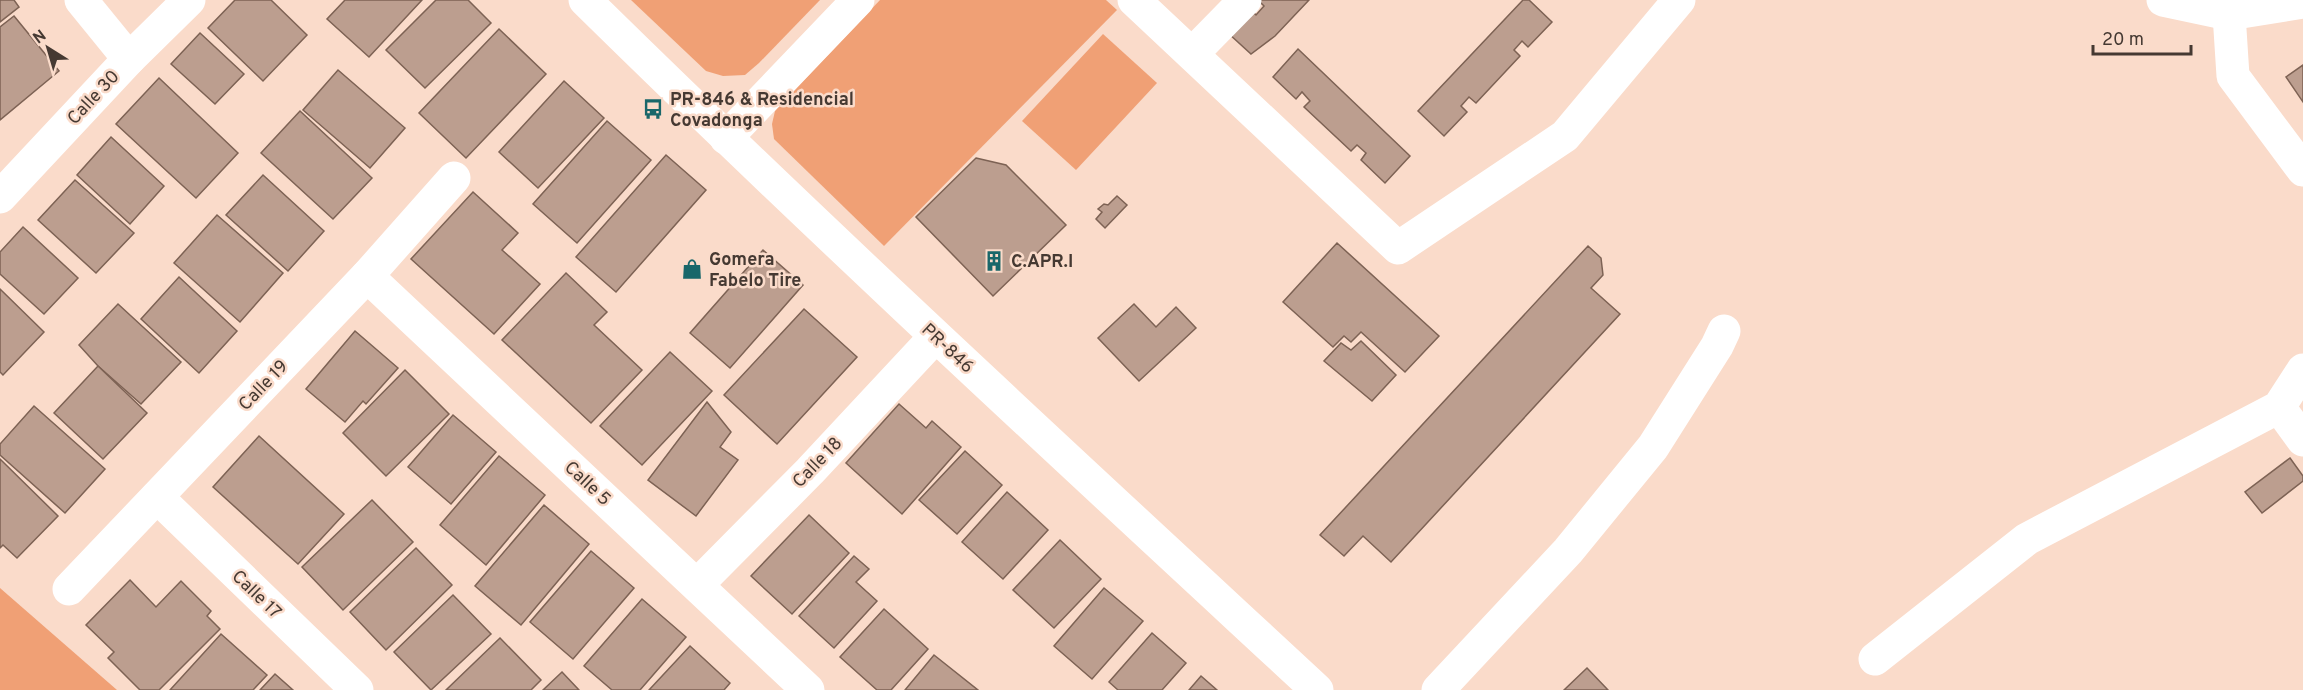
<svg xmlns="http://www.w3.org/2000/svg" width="2303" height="690" font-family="Overpass,sans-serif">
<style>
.green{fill:#f0a075}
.building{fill:#bc9e8f;stroke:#7d6254;stroke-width:1.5}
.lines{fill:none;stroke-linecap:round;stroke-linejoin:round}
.minor{stroke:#fff;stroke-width:33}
.labels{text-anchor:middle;stroke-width:5;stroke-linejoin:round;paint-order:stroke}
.street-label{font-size:18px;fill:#453932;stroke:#fadbca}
.poi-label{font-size:18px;font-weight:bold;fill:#453932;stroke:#fadbca;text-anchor:start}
</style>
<rect width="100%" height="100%" fill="#fadbca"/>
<g class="green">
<path d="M 631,0 L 820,0 L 759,63 L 745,75 L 723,76 L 706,71 Z"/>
<path d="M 880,0 L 1106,0 L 1117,10 L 884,246 L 774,139 L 772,124 L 775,111 Z"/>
<path d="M 1103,34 L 1157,83 L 1076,170 L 1022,121 Z"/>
<path d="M 0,588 L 117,690 L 0,690 Z"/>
</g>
<g class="building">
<path d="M 0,0 L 14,0 L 19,7 L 0,22 Z"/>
<path d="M 235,0 L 271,0 L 307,35 L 263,81 L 208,28 Z"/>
<path d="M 345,0 L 422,0 L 369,57 L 327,19 Z"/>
<path d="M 436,0 L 468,0 L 491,23 L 425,88 L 386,50 Z"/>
<path d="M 1258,0 L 1309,0 L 1275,36 L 1251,54 L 1228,33 L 1250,9 L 1256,15 L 1264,6 Z"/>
<path d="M 1523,0 L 1529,0 L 1552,22 L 1528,47 L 1522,41 L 1514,50 L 1520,56 L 1476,103 L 1469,97 L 1461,106 L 1467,112 L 1444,136 L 1418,111 Z"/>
<path d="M 14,16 L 59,71 L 0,120 L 0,27 Z"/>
<path d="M 499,29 L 546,74 L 466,158 L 419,113 Z"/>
<path d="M 200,33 L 244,74 L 215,104 L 171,64 Z"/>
<path d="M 1298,49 L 1410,156 L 1385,183 L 1361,160 L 1366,153 L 1357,145 L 1351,151 L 1304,107 L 1310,101 L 1302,92 L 1296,99 L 1273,77 Z"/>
<path d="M 2303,65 L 2303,102 L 2286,77 Z"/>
<path d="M 338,70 L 405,128 L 370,168 L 303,110 Z"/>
<path d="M 159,78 L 238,153 L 196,198 L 116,124 Z"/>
<path d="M 564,81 L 604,118 L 538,188 L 499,152 Z"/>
<path d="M 300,111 L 372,178 L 333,219 L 261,153 Z"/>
<path d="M 607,121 L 651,160 L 577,243 L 533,204 Z"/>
<path d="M 111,137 L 164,186 L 130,224 L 77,175 Z"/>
<path d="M 666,155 L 706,190 L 616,292 L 576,257 Z"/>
<path d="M 976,158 L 1006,165 L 1066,225 L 993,296 L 916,217 Z"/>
<path d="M 263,175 L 324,231 L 288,271 L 226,215 Z"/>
<path d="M 75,180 L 134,233 L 96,273 L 38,220 Z"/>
<path d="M 473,192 L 518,233 L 502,250 L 540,284 L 494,334 L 411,259 Z"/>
<path d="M 1117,196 L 1127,205 L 1105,228 L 1096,219 L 1102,212 L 1098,209 L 1104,204 L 1108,205 Z"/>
<path d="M 217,215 L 283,273 L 240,322 L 174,263 Z"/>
<path d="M 23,227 L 78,278 L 44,314 L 0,274 L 0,252 Z"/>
<path d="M 1337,243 L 1439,336 L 1405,372 L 1361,332 L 1351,342 L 1344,336 L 1333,347 L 1283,302 Z"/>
<path d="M 1588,246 L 1601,258 L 1603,275 L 1591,288 L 1620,314 L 1391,562 L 1363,536 L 1344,556 L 1320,535 Z"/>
<path d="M 763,250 L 803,285 L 730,368 L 690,333 Z"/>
<path d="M 566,273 L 607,312 L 594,325 L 642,370 L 591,423 L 502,340 Z"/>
<path d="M 179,277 L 237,331 L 199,373 L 141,319 Z"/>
<path d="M 0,289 L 44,332 L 3,375 L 0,372 Z"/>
<path d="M 118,304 L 181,362 L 141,404 L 98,366 L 79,345 Z"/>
<path d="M 1134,304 L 1156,327 L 1176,307 L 1196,328 L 1139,381 L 1098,338 Z"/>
<path d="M 804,309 L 857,357 L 777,444 L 724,395 Z"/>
<path d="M 355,331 L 398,368 L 366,404 L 363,401 L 345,422 L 306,389 Z"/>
<path d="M 1361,341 L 1396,375 L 1372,401 L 1324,361 L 1341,343 L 1351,350 Z"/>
<path d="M 670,352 L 712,391 L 642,465 L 600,426 Z"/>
<path d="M 98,366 L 147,413 L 103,459 L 54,413 Z"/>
<path d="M 405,370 L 449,414 L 386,476 L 343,433 Z"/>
<path d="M 707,402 L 731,432 L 720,447 L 738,460 L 696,516 L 648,480 Z"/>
<path d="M 899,404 L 926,428 L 932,421 L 961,447 L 902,514 L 846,463 Z"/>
<path d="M 34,406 L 105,469 L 65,513 L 0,455 L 0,444 Z"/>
<path d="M 453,415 L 496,452 L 451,504 L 408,467 Z"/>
<path d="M 259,436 L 344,514 L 298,564 L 213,487 Z"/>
<path d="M 965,451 L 1002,485 L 957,534 L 919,500 Z"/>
<path d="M 499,456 L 545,495 L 486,565 L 440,525 Z"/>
<path d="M 2290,458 L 2303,476 L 2303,481 L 2262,513 L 2245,492 Z"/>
<path d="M 0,459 L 58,516 L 17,558 L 3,545 L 0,548 Z"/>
<path d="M 1007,492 L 1048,530 L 1003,579 L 962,542 Z"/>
<path d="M 372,500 L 413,542 L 343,610 L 302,567 Z"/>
<path d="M 544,505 L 589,544 L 521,625 L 475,586 Z"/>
<path d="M 809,515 L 849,553 L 792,614 L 751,576 Z"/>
<path d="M 1060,540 L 1101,579 L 1054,628 L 1013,590 Z"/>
<path d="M 416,548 L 452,585 L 386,650 L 350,612 Z"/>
<path d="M 591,551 L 634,588 L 573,659 L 530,622 Z"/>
<path d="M 854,556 L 869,569 L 856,582 L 877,601 L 834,648 L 799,616 Z"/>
<path d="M 130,580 L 156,607 L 181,581 L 211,611 L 207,616 L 220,629 L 159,690 L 140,690 L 108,658 L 114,652 L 86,625 Z"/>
<path d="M 1104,588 L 1143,621 L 1092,679 L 1054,646 Z"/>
<path d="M 453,595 L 491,634 L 431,690 L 394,652 Z"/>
<path d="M 642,599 L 686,637 L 640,690 L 612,690 L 584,666 Z"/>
<path d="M 884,609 L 928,649 L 891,690 L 877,690 L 840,657 Z"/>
<path d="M 1152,633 L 1186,663 L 1162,690 L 1118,690 L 1109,682 Z"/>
<path d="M 221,634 L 267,675 L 253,690 L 170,690 Z"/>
<path d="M 500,638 L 541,680 L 531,690 L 446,690 Z"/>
<path d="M 690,646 L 730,683 L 724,690 L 649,690 Z"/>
<path d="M 934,655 L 978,690 L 905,690 Z"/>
<path d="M 1587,668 L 1608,690 L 1564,690 Z"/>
<path d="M 562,672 L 579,690 L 543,690 Z"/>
<path d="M 275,674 L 293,690 L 260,690 Z"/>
<path d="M 1201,676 L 1217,690 L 1189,690 Z"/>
</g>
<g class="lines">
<g class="minor">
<path d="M 81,0 L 129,59"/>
<path d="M 585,0 C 824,235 1071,462 1317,690"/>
<path d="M 1134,0 L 1398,248 L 1565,136 L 1679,0"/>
<path d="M 2163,0 L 2229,14 L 2303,2"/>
<path d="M 2229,14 L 2233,76 L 2303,170"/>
<path d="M 1192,54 L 1245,0"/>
<path d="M 726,138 L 858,0"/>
<path d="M 0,197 L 129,59 L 189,0"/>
<path d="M 367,276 L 808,690"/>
<path d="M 2279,407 L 2303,440"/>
<path d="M 157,497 L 357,690"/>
<path d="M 697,585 L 810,471 L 935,337"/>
<path d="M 69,589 L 367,276 L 454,178"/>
<path d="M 1875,659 L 2027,539 L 2279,407 L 2303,370"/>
<path d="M 1438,690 L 1568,551 L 1653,447 L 1717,346 L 1724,331"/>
</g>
</g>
<defs>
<g id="bus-bare" transform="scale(1.62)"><path d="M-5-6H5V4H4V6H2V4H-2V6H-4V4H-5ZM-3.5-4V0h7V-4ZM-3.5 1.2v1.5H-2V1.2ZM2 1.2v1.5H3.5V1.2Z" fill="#19676a" stroke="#fadbca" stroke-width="2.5" paint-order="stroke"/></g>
<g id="building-bare" transform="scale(1.62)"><path d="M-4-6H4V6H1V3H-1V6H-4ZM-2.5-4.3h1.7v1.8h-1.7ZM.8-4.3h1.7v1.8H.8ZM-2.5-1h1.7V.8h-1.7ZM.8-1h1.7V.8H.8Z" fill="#19676a" stroke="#fadbca" stroke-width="2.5" paint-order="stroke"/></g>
<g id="shop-bare" transform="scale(1.62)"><path d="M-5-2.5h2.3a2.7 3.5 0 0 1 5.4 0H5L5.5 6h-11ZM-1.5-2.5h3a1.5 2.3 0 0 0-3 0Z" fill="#19676a" stroke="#fadbca" stroke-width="2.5" paint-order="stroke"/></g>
</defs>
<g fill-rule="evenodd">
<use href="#bus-bare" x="653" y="109"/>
<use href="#building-bare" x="994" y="261"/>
<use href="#shop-bare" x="692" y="269"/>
</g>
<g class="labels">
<g class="street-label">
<text transform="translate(93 97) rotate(-47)" y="6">Calle 30</text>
<text transform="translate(948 348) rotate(43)" y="6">PR-846</text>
<text transform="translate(263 385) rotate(-46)" y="6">Calle 19</text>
<text transform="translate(817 462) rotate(-46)" y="6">Calle 18</text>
<text transform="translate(588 483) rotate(43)" y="6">Calle 5</text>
<text transform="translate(257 594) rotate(44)" y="6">Calle 17</text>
</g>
<g class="poi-label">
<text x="670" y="105">PR-846 &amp; Residencial<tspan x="670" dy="21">Covadonga</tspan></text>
<text x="709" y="265">Gomera<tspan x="709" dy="21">Fabelo Tire</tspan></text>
<text x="1011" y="267">C.APR.I</text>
</g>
</g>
<g transform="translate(48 48) rotate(323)" stroke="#fadbca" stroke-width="4.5" paint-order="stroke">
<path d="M0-4.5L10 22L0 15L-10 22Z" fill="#453932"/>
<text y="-9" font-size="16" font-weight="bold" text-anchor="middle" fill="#453932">N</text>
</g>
<path d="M2093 45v9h98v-9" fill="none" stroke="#453932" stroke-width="3"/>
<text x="2102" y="45" font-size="18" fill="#453932" stroke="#fadbca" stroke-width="4.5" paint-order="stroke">20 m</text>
</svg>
